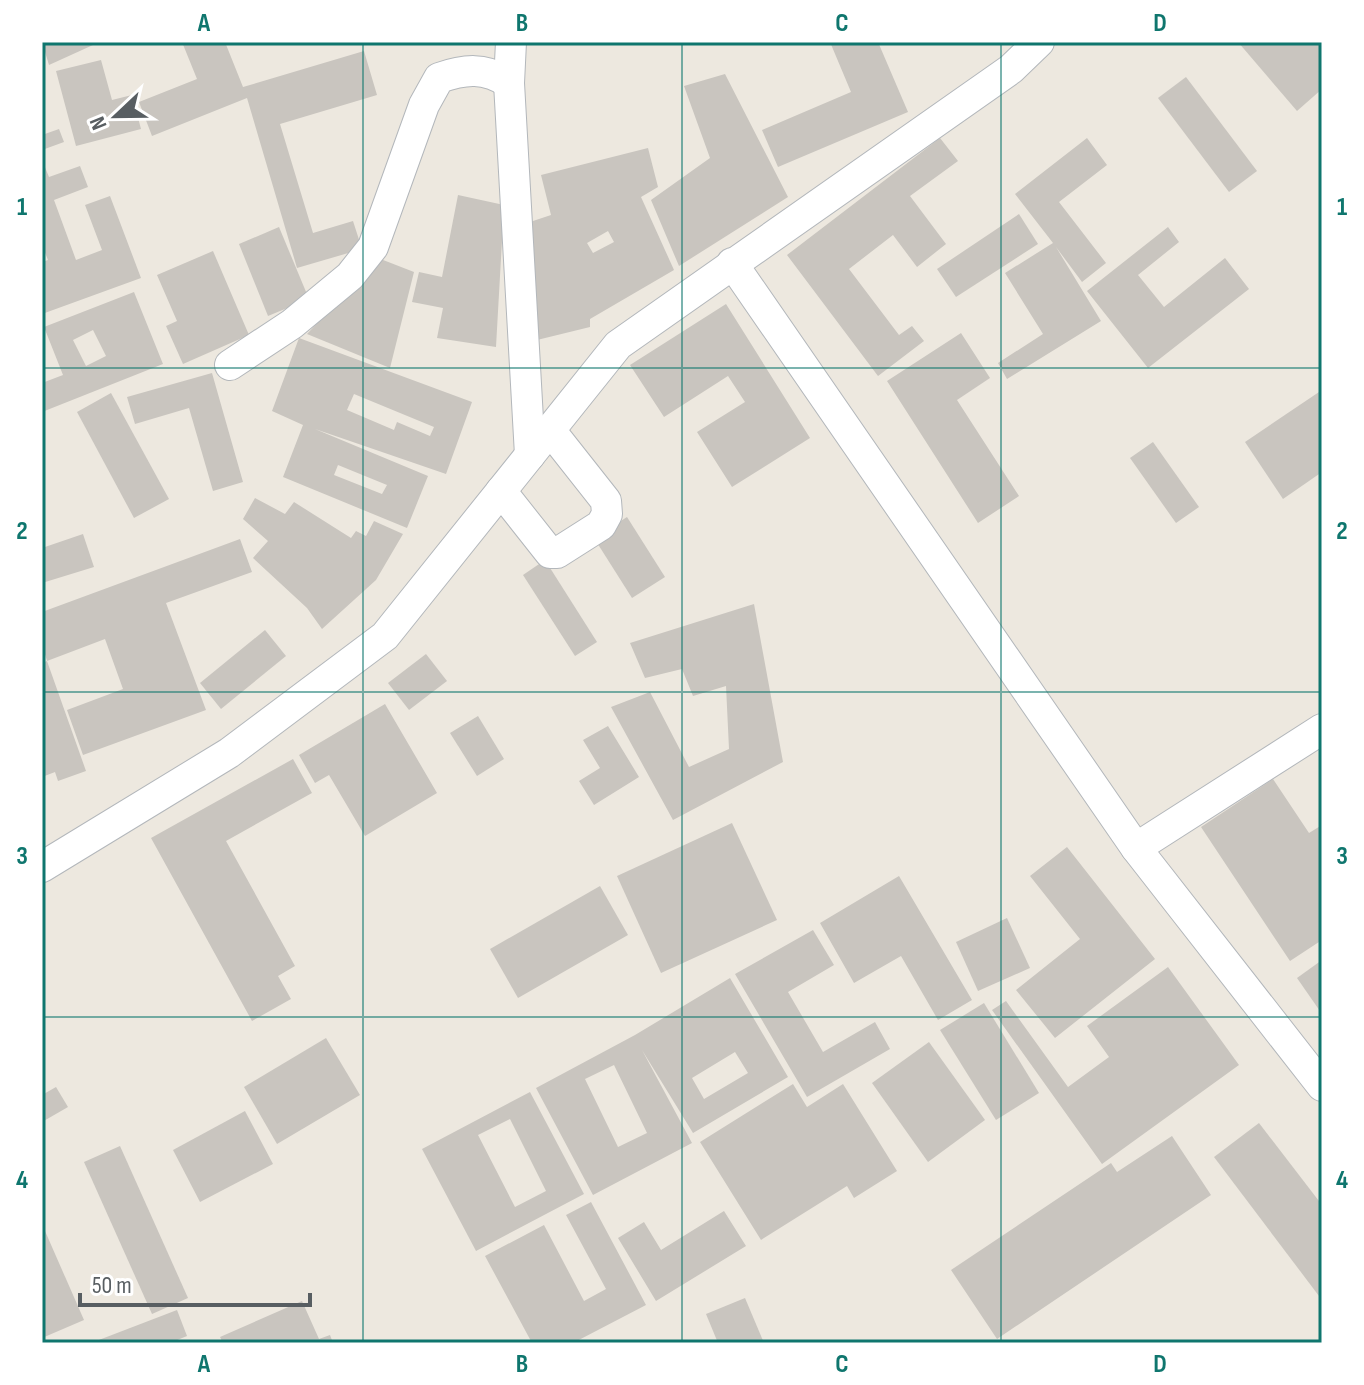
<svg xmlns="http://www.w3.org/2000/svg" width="1364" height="1385" font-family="'Sofia Sans Condensed',sans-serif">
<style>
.building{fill:#c9c5bf;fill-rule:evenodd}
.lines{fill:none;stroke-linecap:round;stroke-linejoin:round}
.minor-casing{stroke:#b3b7bb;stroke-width:32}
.minor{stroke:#fff;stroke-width:30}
.grid{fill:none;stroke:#0f766e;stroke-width:2;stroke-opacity:0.55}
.neatline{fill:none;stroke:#0f766e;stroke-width:3}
.grid-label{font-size:26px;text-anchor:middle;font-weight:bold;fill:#0f766e}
</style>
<rect width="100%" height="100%" fill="#ede8df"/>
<g class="building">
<path d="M 42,42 L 91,42 L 93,45 L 49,65 Z"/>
<path d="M 182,42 L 225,42 L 243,87 L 364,51 L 377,95 L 280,124 L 313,233 L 353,221 L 362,249 L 297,268 L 247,98 L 152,136 L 139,102 L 197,79 Z"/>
<path d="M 830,42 L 878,42 L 908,112 L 778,167 L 762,130 L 851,92 Z"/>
<path d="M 1238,42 L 1322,42 L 1322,89 L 1297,111 Z"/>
<path d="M 101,60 L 112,100 L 132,95 L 141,129 L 76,146 L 56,71 Z"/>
<path d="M 725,74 L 788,197 L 679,266 L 651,200 L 710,158 L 684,86 Z"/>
<path d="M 1186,77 L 1257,171 L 1229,192 L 1158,98 Z"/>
<path d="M 59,129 L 64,142 L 42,150 L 42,135 Z"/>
<path d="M 940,138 L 958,161 L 910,196 L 946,244 L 917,267 L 893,235 L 849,269 L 899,335 L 912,326 L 924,341 L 878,376 L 787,255 Z"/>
<path d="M 1087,138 L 1107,165 L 1059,202 L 1106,263 L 1082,282 L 1056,247 L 1101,321 L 1007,379 L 998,363 L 1043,334 L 1005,273 L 1053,243 L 1015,194 Z"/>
<path d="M 648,148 L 658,187 L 641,197 L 674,270 L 590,319 L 590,327 L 537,340 L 530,222 L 551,215 L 541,175 ZM 608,231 L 614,242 L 593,253 L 587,243 Z"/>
<path d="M 42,160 L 49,177 L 80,166 L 88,187 L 54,200 L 76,260 L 102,250 L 85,205 L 110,196 L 141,278 L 42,314 L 42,262 L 48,260 L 42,245 Z"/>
<path d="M 458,195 L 504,205 L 496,347 L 437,338 L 443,308 L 412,302 L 419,272 L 442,277 Z"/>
<path d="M 1019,214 L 1038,244 L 956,297 L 937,269 Z"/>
<path d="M 279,227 L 309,299 L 268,316 L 239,244 Z"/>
<path d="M 1168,227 L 1179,242 L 1138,275 L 1164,307 L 1225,258 L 1249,289 L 1148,368 L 1087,291 Z"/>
<path d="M 213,251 L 249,335 L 183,364 L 166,326 L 177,321 L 157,275 Z"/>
<path d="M 378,258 L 414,272 L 390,368 L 307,334 Z"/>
<path d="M 134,292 L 163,364 L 42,412 L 42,383 L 63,375 L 44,327 ZM 93,330 L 106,356 L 86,366 L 73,340 Z"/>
<path d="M 726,304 L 810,438 L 732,487 L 697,432 L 745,402 L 728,376 L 664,417 L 630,365 Z"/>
<path d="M 961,333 L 990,378 L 957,400 L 1019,496 L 978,523 L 887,381 Z"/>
<path d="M 299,338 L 472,402 L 446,474 L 315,429 L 428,476 L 407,528 L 283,477 L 303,425 L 272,411 ZM 354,394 L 434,427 L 430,436 L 397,422 L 394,430 L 347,410 ZM 338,465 L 387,485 L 382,494 L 334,475 Z"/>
<path d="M 212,373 L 243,482 L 213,491 L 189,408 L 135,424 L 127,397 Z"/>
<path d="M 1322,390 L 1322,472 L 1283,499 L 1245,442 Z"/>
<path d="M 111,393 L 169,499 L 134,518 L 77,412 Z"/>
<path d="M 1153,442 L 1199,507 L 1176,523 L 1130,458 Z"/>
<path d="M 255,498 L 285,514 L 294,502 L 351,538 L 356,531 L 366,536 L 374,521 L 403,534 L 376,580 L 322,629 L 307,608 L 253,558 L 268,541 L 243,519 Z"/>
<path d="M 627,517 L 665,577 L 632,598 L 594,538 Z"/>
<path d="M 83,534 L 94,567 L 42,583 L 42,548 Z"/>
<path d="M 240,539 L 252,572 L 166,603 L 206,710 L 83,755 L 67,710 L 123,689 L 105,639 L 47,661 L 86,771 L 58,781 L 55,772 L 42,777 L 42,663 L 47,661 L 42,644 L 42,612 Z"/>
<path d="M 545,560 L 597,642 L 575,656 L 523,575 Z"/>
<path d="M 754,604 L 783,762 L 673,820 L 611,707 L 650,692 L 689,767 L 729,749 L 726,686 L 693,696 L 682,669 L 645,678 L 630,643 Z"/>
<path d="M 265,630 L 286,656 L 221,709 L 200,683 Z"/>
<path d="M 426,654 L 447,681 L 409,710 L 388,683 Z"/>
<path d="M 385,704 L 437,793 L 365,836 L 329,775 L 315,783 L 299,755 Z"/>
<path d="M 478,716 L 504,759 L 477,776 L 450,733 Z"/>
<path d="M 608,726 L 639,777 L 594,805 L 579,781 L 600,768 L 583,740 Z"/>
<path d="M 293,759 L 312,793 L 226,841 L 295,966 L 278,976 L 291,999 L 252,1021 L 151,838 Z"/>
<path d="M 1273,779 L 1309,833 L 1322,825 L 1322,940 L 1290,961 L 1201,827 Z"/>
<path d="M 732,823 L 777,920 L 661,973 L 617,876 Z"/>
<path d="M 1067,847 L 1155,959 L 1055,1038 L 1016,990 L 1080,939 L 1030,876 Z"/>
<path d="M 899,876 L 972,1000 L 938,1020 L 901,956 L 854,983 L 820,923 Z"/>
<path d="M 600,886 L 628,935 L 518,998 L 490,949 Z"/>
<path d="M 1007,918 L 1030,968 L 978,991 L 956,942 Z"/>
<path d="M 813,930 L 834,965 L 788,992 L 823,1052 L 875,1022 L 890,1049 L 807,1097 L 735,974 Z"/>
<path d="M 1322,960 L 1322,1014 L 1297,978 Z"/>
<path d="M 1168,967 L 1239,1065 L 1102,1164 L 992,1010 L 1006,1001 L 1068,1087 L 1109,1057 L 1087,1026 Z"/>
<path d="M 730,978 L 788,1077 L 693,1133 L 642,1050 L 692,1143 L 593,1195 L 536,1088 L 635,1035 ZM 735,1052 L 748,1073 L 704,1099 L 692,1078 ZM 614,1065 L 647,1133 L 618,1147 L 585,1079 Z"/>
<path d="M 984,1003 L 1039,1093 L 996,1120 L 940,1030 Z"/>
<path d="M 326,1038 L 360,1095 L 277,1144 L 244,1087 Z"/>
<path d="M 929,1042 L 985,1120 L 928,1162 L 872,1083 Z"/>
<path d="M 793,1084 L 807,1107 L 843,1084 L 897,1171 L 854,1198 L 847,1186 L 761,1240 L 700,1142 Z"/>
<path d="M 56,1087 L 68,1107 L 42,1122 L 42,1095 Z"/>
<path d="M 530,1092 L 584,1194 L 476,1251 L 422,1149 ZM 510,1119 L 546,1191 L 515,1207 L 478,1135 Z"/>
<path d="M 245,1111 L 273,1164 L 200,1202 L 173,1150 Z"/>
<path d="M 1259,1123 L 1322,1205 L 1322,1300 L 1214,1157 Z"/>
<path d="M 1172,1136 L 1211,1195 L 997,1339 L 951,1270 L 1111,1163 L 1117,1172 Z"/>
<path d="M 120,1146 L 188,1298 L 152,1314 L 84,1162 Z"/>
<path d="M 591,1202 L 646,1305 L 573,1343 L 532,1343 L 485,1256 L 544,1225 L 584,1301 L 606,1289 L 566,1215 Z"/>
<path d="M 724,1211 L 746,1246 L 656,1301 L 618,1238 L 644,1222 L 661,1250 Z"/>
<path d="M 45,1231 L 84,1320 L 42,1338 L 42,1232 Z"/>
<path d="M 745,1298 L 764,1343 L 718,1343 L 706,1314 Z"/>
<path d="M 302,1301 L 319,1339 L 330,1335 L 333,1343 L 223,1343 L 220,1337 Z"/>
<path d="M 177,1310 L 187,1336 L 170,1343 L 91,1343 Z"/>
</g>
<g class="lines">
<g class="minor-casing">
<g id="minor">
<path d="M 511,42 L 509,83 L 530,455"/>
<path d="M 732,263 L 1136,848 L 1322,1086"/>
<path d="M 230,365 L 292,324 L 350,276 L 373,247 L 424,105 L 439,78 C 465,69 485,67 509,83"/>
<path d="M 501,491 L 550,553 L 557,553 L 601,525 L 607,514 L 606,501 L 550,430"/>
<path d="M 1136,848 L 1322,729"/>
<path d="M 42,867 L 229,753 L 385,636 L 618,345 L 1011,69 L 1039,42"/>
</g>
</g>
<use href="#minor" class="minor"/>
</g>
<path class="grid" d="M 363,42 L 363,1343M 682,42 L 682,1343M 1001,42 L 1001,1343M 42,368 L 1322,368M 42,692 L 1322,692M 42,1017 L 1322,1017"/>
<rect width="1364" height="1385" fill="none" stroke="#ffffff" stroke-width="88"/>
<g transform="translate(116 116) rotate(248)" stroke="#ffffff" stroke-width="6" paint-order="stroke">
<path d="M0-6L14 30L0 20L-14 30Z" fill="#585e62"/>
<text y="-12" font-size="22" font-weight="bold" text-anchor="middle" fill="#585e62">N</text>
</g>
<path d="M80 1293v12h230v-12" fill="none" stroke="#585e62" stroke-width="4"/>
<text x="92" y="1293" font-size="24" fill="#585e62" stroke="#ffffff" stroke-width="6" paint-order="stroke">50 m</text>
<rect x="44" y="44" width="1276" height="1297" class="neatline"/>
<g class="grid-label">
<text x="204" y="31">A</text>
<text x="522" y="31">B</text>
<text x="842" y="31">C</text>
<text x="1160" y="31">D</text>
<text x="22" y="215">1</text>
<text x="1342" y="215">1</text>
<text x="22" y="539">2</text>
<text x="1342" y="539">2</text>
<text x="22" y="864">3</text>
<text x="1342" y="864">3</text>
<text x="22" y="1188">4</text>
<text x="1342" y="1188">4</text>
<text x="204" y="1372">A</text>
<text x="522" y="1372">B</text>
<text x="842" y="1372">C</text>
<text x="1160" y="1372">D</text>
</g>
</svg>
